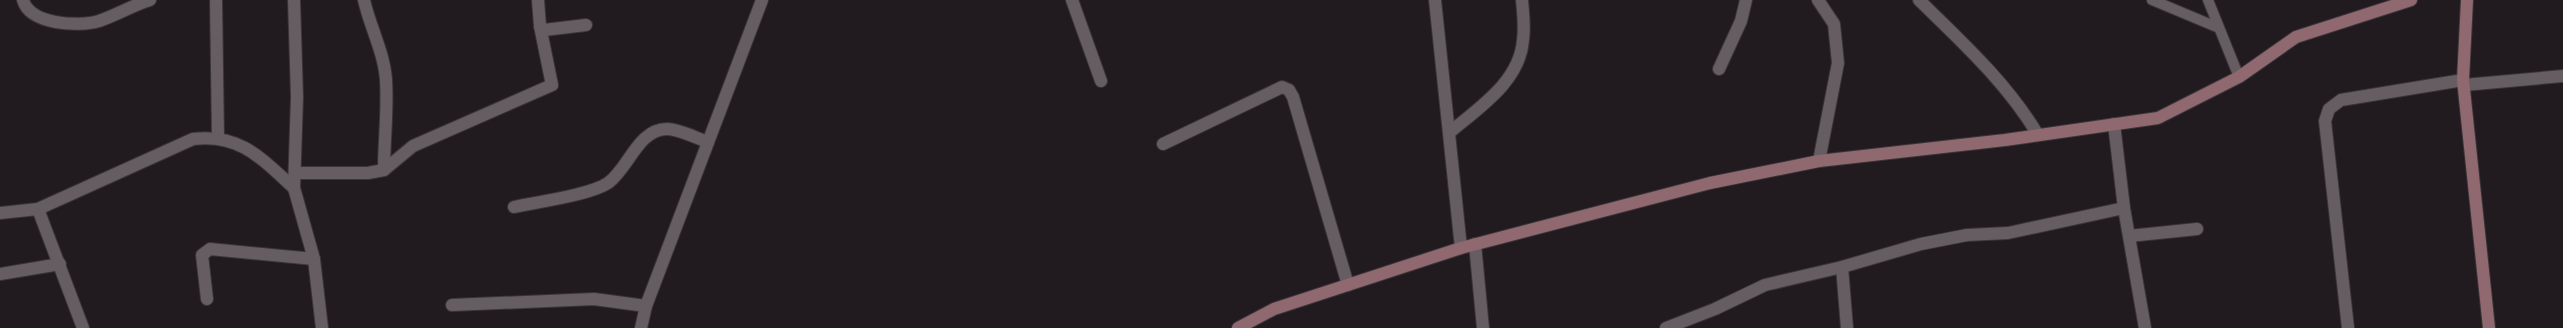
<svg xmlns="http://www.w3.org/2000/svg" width="2563" height="328" font-family="'Space Grotesk',sans-serif">
<style>
.lines{fill:none;stroke-linecap:round;stroke-linejoin:round}
.lane-casing{stroke:#3a3538;stroke-width:12}
.street-casing{stroke:#3a3538;stroke-width:14}
.secondary-casing{stroke:#3a3538;stroke-width:14}
.lane{stroke:#665d62;stroke-width:10}
.street{stroke:#665d62;stroke-width:12}
.secondary{stroke:#8f6870;stroke-width:12}
</style>
<rect width="100%" height="100%" fill="#211a1f"/>
<g class="lines">
<g class="lane-casing">
<g id="lane">
<path d="M 2152,0 L 2219,28"/>
<path d="M 2208,0 L 2239,77"/>
</g>
</g>
<g class="street-casing">
<g id="street">
<path d="M 23,0 C 30,25 79,27 99,21 C 117,15 133,5 150,0"/>
<path d="M 216,0 L 218,138"/>
<path d="M 294,0 L 297,97 L 294,188 L 314,259 L 322,328"/>
<path d="M 364,0 C 370,27 384,52 386,80 C 388,110 384,141 384,170"/>
<path d="M 538,0 L 540,26 L 544,30 L 586,25"/>
<path d="M 1072,0 L 1101,81"/>
<path d="M 1435,0 L 1461,248"/>
<path d="M 1818,0 L 1834,24 L 1838,63 L 1819,161"/>
<path d="M 1919,0 C 1962,42 2007,83 2038,135"/>
<path d="M 1719,69 L 1741,21 L 1746,0"/>
<path d="M 2464,85 L 2563,76"/>
<path d="M 2114,124 L 2124,208 L 2145,328"/>
<path d="M 1449,133 C 1478,108 1520,82 1523,40 C 1525,27 1523,13 1522,0"/>
<path d="M 1163,144 L 1282,87 L 1289,90 L 1293,97 L 1348,285"/>
<path d="M 295,173 L 368,173 L 384,170 L 413,146 L 552,85 L 540,26"/>
<path d="M 514,207 C 537,202 590,195 608,183 C 629,168 638,129 667,129 C 679,129 696,138 708,142"/>
<path d="M 38,209 L 83,328"/>
<path d="M 0,213 L 38,209 L 193,139 C 240,133 262,159 294,188"/>
<path d="M 2129,236 L 2197,229"/>
<path d="M 1475,244 L 1483,328"/>
<path d="M 1842,267 L 1847,328"/>
<path d="M 0,274 L 60,264"/>
<path d="M 207,299 L 202,255 L 210,249 L 314,259"/>
<path d="M 452,305 L 594,299 L 646,306"/>
<path d="M 641,328 L 646,306 L 762,0"/>
<path d="M 1666,328 L 1715,309 L 1765,285 L 1842,267 L 1921,244 L 1967,235 L 2008,233 L 2124,208"/>
<path d="M 2348,328 L 2325,121 L 2329,109 L 2341,100 L 2463,80"/>
</g>
</g>
<g class="secondary-casing">
<g id="secondary">
<path d="M 2467,0 L 2463,80 L 2489,328"/>
<path d="M 1238,328 L 1274,309 L 1461,248 L 1710,183 L 1819,161 L 2005,140 L 2158,118 L 2239,77 L 2296,37 L 2411,0"/>
</g>
</g>
<use href="#lane" class="lane"/>
<use href="#street" class="street"/>
<use href="#secondary" class="secondary"/>
</g>
</svg>
